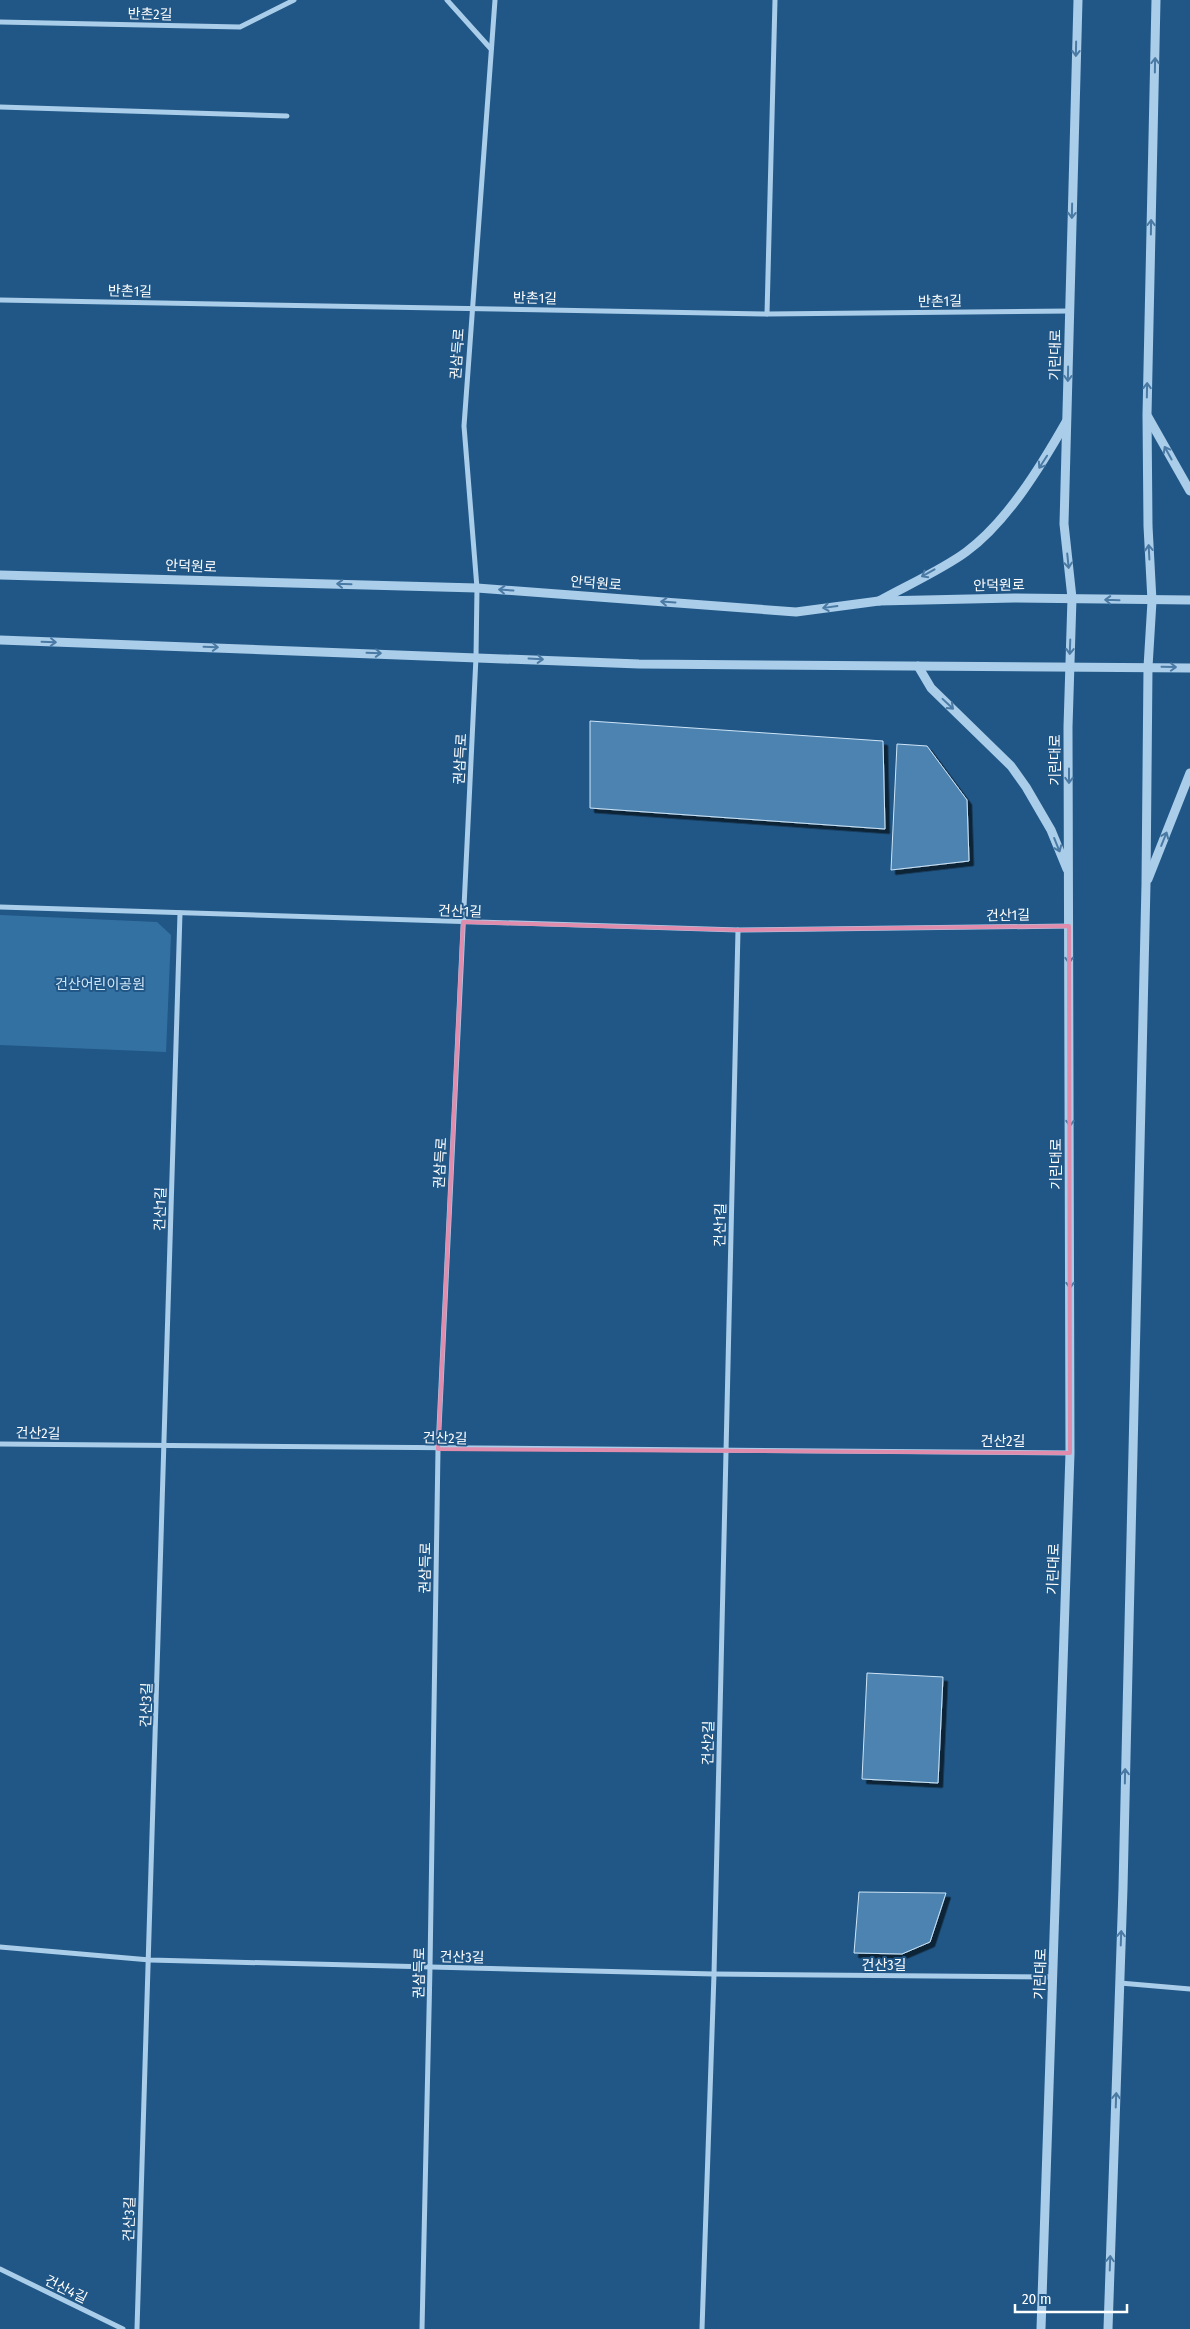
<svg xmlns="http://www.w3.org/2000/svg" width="1190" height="2329" font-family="'Fira Sans Condensed','Noto Sans KR',sans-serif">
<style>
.green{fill:#3471a3}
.building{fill:#4d83b0;stroke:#cee5f7;filter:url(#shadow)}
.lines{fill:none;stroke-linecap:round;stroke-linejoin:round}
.minor{stroke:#aacdea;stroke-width:5}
.tertiary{stroke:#aacdea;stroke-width:9}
.oneway{stroke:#4a7aa4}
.marked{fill:none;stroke:#e08cad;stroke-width:4;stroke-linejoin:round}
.labels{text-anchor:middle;stroke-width:4;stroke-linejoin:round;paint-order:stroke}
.street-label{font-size:14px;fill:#fff;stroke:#215786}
.park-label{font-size:14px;fill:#cee5f7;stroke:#215786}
</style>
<defs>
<filter id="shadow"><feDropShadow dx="4.5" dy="4.5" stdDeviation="0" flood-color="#0009"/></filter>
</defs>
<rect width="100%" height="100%" fill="#215786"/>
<path class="green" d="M 0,915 L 157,922 L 171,935 L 166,1052 L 0,1045 Z"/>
<g class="building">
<path d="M 590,721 L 883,741 L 885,829 L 590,808 Z"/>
<path d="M 897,744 L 927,746 L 967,800 L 969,861 L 891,870 Z"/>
<path d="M 867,1673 L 943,1677 L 938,1783 L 862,1779 Z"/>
<path d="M 859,1892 L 946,1893 L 930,1942 L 902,1954 L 854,1953 Z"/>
</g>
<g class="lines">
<g class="minor">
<path d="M 447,0 L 491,49"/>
<path d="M 0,22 L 240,27 L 294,0"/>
<path d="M 0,107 L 287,116"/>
<path d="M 0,300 L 767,314 L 1070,311"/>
<path d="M 767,314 L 775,0"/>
<path d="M 0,907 L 738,930 L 1069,926"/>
<path d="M 0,1444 L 1070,1453"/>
<path d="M 0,1947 L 150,1960 L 714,1974 L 1053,1977"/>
<path d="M 1120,1983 L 1190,1989"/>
<path d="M 0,2269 L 123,2329"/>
<path d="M 137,2329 L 180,913"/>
<path d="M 422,2329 L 430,1967 L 438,1449 L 476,657 L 477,588 L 464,426 L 495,0"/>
<path d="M 702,2329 L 714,1974 L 738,930"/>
</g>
<g class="tertiary">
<path d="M 1148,417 L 1190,491"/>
<path d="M 0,575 L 477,588 L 796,612 L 879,601 L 1014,598 L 1190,600"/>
<path d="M 879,601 C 906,586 943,569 966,552 C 1007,522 1041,466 1066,422"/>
<path d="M 0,640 L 639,664 L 1190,668"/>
<path d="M 918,666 L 931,688 L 1011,766 L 1026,787 L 1051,830 L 1067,869"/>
<path d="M 1148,879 L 1190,773"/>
<path d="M 1041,2329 L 1070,1453 L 1068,727 L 1072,598 L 1064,524 L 1078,0"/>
<path d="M 1108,2329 L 1123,1888 L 1146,884 L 1148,667 L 1152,601 L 1148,526 L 1147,415 L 1156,0"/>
</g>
</g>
<defs><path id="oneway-shaft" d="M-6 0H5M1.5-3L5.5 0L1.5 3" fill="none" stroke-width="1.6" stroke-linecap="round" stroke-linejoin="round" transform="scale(1.25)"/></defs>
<g class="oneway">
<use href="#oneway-shaft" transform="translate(1076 49) rotate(91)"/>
<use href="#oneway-shaft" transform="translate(1155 65) rotate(-89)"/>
<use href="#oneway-shaft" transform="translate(1072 211) rotate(91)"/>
<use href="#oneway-shaft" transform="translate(1151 227) rotate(-89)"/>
<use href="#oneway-shaft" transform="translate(1068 374) rotate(91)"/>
<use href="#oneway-shaft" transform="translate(1147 390) rotate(-89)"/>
<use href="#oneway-shaft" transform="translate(1168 453) rotate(-119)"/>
<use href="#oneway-shaft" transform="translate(1043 462) rotate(123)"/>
<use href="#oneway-shaft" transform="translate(1149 552) rotate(-93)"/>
<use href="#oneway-shaft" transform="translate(1068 561) rotate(84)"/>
<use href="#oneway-shaft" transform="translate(928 573) rotate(151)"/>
<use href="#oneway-shaft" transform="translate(344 584) rotate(-178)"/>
<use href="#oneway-shaft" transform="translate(506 590) rotate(-176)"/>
<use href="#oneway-shaft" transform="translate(1112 600) rotate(-178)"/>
<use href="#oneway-shaft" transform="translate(668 602) rotate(-176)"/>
<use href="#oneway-shaft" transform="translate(830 607) rotate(172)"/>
<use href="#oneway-shaft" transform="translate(49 642) rotate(2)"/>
<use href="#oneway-shaft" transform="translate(211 647) rotate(2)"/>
<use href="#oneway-shaft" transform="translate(1070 647) rotate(92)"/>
<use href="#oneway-shaft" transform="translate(374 653) rotate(2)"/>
<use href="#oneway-shaft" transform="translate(536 659) rotate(3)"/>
<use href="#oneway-shaft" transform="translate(1169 667) rotate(1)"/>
<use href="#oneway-shaft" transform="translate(948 704) rotate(43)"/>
<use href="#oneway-shaft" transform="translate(1069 776) rotate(90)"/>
<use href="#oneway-shaft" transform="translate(1164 839) rotate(-68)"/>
<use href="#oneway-shaft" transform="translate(1057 845) rotate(68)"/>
<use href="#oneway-shaft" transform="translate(1069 956) rotate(90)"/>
<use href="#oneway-shaft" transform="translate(1070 1119) rotate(90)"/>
<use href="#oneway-shaft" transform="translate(1070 1281) rotate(90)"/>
<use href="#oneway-shaft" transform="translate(1125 1776) rotate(-89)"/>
<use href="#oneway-shaft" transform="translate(1121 1938) rotate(-88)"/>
<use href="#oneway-shaft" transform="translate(1116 2100) rotate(-88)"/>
<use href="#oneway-shaft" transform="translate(1110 2263) rotate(-88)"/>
</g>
<path class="marked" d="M 463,922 L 738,930 L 1069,926 L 1070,1453 L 438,1449 Z"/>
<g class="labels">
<g class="street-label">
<text transform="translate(150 14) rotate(1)" y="5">반촌2길</text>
<text transform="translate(130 291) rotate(1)" y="5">반촌1길</text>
<text transform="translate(535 298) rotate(1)" y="5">반촌1길</text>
<text transform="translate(940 301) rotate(-1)" y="5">반촌1길</text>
<text transform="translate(457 354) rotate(-86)" y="5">권삼득로</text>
<text transform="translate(1055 355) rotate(-89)" y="5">기린대로</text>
<text transform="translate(191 566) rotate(2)" y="5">안덕원로</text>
<text transform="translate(596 583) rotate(4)" y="5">안덕원로</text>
<text transform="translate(999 585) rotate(-1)" y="5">안덕원로</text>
<text transform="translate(460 759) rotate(-87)" y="5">권삼득로</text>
<text transform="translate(1055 760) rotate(-90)" y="5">기린대로</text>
<text transform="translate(460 911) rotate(2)" y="5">건산1길</text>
<text transform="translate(1008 915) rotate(-1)" y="5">건산1길</text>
<text transform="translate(440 1163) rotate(-87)" y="5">권삼득로</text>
<text transform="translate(1056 1164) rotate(-90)" y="5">기린대로</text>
<text transform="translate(160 1209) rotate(-88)" y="5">건산1길</text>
<text transform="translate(720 1225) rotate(-89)" y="5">건산1길</text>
<text transform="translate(38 1433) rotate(1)" y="5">건산2길</text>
<text transform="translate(445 1438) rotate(1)" y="5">건산2길</text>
<text x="1003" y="1446">건산2길</text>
<text transform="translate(425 1568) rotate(-89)" y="5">권삼득로</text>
<text transform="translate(1053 1569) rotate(-88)" y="5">기린대로</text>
<text transform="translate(146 1705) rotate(-88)" y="5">건산3길</text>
<text transform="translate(708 1743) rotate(-89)" y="5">건산2길</text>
<text transform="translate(462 1957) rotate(1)" y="5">건산3길</text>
<text x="884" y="1970">건산3길</text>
<text transform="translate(419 1973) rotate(-89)" y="5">권삼득로</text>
<text transform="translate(1040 1974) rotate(-88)" y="5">기린대로</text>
<text transform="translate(129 2219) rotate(-88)" y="5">건산3길</text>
<text transform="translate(66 2289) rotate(26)" y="5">건산4길</text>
</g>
<g class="park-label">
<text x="100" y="989">건산어린이공원</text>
</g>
</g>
<path d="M1015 2304v8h112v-8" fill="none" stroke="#ffffff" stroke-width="2.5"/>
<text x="1022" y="2304" font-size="15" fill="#ffffff" stroke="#215786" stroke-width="4" paint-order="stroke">20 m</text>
</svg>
